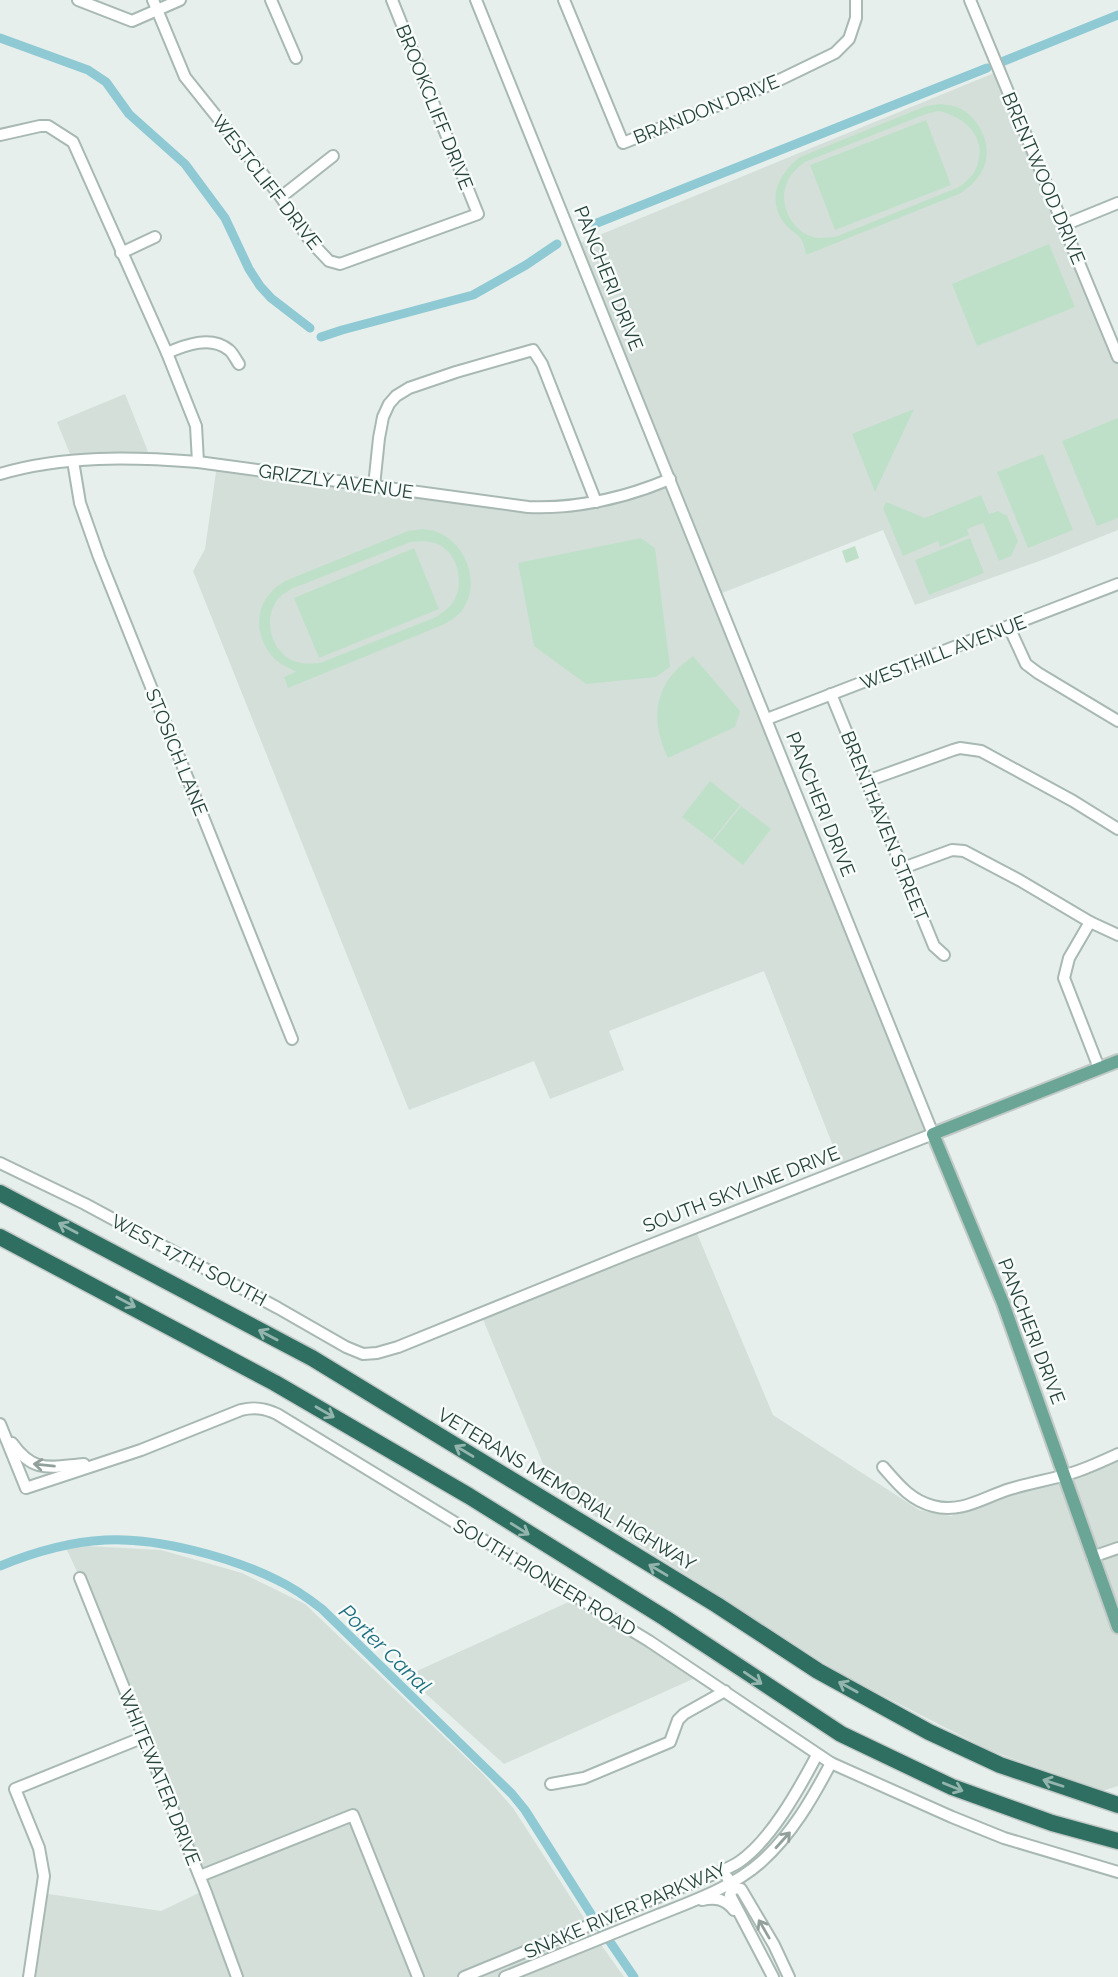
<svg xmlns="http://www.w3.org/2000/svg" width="1118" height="1977" font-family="Raleway,sans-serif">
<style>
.built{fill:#d4dfda}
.green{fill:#bfe0c8;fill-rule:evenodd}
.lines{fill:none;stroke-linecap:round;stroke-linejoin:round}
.canal{stroke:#8ec9d4;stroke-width:9}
.minor-casing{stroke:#a8b8b2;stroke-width:14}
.major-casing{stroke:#c2cac8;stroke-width:16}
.highway-casing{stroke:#c2cac8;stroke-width:19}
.minor{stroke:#fff;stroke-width:10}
.major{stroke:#6aa596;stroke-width:12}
.highway{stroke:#2f6f62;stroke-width:16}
.oneway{stroke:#93b5ae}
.oneway2{stroke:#92a09c}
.labels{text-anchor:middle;stroke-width:5;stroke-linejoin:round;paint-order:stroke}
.street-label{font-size:19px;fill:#24423a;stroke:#f7fbf9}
.water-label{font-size:21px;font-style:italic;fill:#1c6f80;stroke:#f7fbf9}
</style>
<rect width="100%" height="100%" fill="#e6efeb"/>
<g class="built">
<path d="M 999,71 L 1118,357 L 1118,530 L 1045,559 L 915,605 L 883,530 L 717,595 L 933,1134 L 843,1171 L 764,971 L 609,1031 L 624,1070 L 550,1099 L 534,1061 L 409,1110 L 193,571 L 205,549 L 217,465 L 528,507 L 596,502 L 670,479 L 575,245 Z"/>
<path d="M 125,394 L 151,459 L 73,461 L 57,422 Z"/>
<path d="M 696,1231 L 773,1415 L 919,1510 L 951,1516 L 1118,1454 L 1118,1786 L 1102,1791 L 989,1750 L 841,1674 L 554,1490 L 482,1317 Z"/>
<path d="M 87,1546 L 161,1550 L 242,1573 L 305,1604 L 482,1773 L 513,1808 L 602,1946 L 624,1977 L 29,1977 L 42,1893 L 161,1911 L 205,1890 L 80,1578 L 66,1548 Z"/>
<path d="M 573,1600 L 695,1678 L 504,1764 L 406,1676 Z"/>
</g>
<g class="green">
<path d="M 940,104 C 945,105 952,105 957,107 C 980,116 995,149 982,171 C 976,182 968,188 959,194 L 806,255 C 805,251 804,243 801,239 C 796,232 786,228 782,220 C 767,195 780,173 800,157 L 926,106 ZM 938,111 C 964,116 988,137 977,166 C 974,175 966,182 959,187 L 835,237 C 830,237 824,238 819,238 C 794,236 777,205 787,183 C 790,174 797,168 805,162 L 926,114 Z"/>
<path d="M 926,120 L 951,185 L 835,230 L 810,165 Z"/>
<path d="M 1049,244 L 1075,307 L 977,346 L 952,284 Z"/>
<path d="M 914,409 L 875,492 L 852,434 Z"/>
<path d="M 1118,418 L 1118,518 L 1097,526 L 1062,441 Z"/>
<path d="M 1043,454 L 1073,530 L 1028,548 L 997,472 Z"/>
<path d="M 981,495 L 989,514 L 998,511 L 1007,516 L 1018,541 L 1011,556 L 999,561 L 983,523 L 967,529 L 969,535 L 940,547 L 938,541 L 903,556 L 883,508 L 886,502 L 925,518 Z"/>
<path d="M 423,529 C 428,530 435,530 439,533 C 469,545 482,590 459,614 C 455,618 449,621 445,624 L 288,688 L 284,677 L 296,672 C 292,669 286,667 281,664 C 258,648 250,613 272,591 C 275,587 281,584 285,581 L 408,531 ZM 424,541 C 428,542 432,542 435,543 C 460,552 466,588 450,606 C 446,610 440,614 436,617 L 320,663 C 309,664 297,664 288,658 C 269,645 264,617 278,599 C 281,595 287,592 291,589 L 411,542 Z"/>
<path d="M 641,538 L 655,548 L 670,667 L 656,677 L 586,684 L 534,646 L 518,563 Z"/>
<path d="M 970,538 L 984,573 L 929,595 L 915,560 Z"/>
<path d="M 855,546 L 859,558 L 846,563 L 842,551 Z"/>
<path d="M 414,548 L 439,609 L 319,658 L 294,598 Z"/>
<path d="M 693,656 L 740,711 L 735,727 L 668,758 C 655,731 651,700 672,675 C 677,668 686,662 693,656 Z"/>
<path d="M 710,781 L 740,805 L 712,840 L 682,817 Z"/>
<path d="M 741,806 L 771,829 L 743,865 L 713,841 Z"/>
</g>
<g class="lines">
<g class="canal">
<path d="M 0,38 L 88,70 L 106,82 L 129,114 L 185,164 L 225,218 L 249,269 L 260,286 L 271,298 L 310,328"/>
<path d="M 1004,61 L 1118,15"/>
<path d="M 587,227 L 987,68"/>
<path d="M 321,337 L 342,330 L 473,295 L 526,265 L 557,244"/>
<path d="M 0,1566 C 34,1552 68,1542 105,1540 C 156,1537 231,1557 277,1580 C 294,1588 308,1598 322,1609 L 512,1794 L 525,1810 L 591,1914 L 634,1977"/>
</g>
<g class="minor-casing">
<g id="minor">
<path d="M 78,0 L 132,21 L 180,0"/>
<path d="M 153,0 L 185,77 L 281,197 L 311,242 L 329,261 L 340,264 L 478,214 L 392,0"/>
<path d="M 271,0 L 296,58"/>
<path d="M 564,0 L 623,143 L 769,85 L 835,53 L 849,39 L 856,18 L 856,0"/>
<path d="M 970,0 L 1118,357"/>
<path d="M 0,135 L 40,126 L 48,126 L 73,142 L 167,353 L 196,426 L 198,462"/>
<path d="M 281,197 L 333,156"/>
<path d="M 1064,225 L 1118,203"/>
<path d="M 121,253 L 155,237"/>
<path d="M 167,353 C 185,345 211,335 229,350 C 233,353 236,360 239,364"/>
<path d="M 73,461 L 80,503 L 99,557 L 292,1039"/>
<path d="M 0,474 C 64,455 132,457 198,462 L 528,507 C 576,509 625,498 670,479"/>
<path d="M 374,486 L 379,438 L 383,417 L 389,404 L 396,396 L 409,388 L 456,372 L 533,350 L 542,364 L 596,502"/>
<path d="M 1009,627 L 1026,664 L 1038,673 L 1118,721"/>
<path d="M 831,694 L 934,946 L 944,955"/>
<path d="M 767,719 L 1118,584"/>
<path d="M 867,781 L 953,750 L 960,748 L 981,751 L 1073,801 L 1118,829"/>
<path d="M 903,868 L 952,850 L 964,851 L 1019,880 L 1090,922 L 1118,935"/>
<path d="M 1090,922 L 1069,958 L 1064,978 L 1099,1068"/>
<path d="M 0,1163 L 85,1204 L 278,1308 L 346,1347 L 363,1354 L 377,1353 L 398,1347 L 630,1253 L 933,1134 L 476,0"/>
<path d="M 0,1424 L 26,1488 L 141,1450 L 241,1410 C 254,1407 264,1408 277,1414 L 649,1641 L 831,1763 L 952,1817 L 1004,1838 L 1118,1872"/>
<path d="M 12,1443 C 34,1474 50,1467 84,1464"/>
<path d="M 883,1467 C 898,1484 910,1500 933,1506 C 961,1514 984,1497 1010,1489 C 1033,1482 1056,1479 1078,1471 C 1092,1466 1105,1460 1118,1454"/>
<path d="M 1092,1557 L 1118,1548"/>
<path d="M 80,1578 L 205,1890 L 237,1977"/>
<path d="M 551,1784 L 584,1778 L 670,1742 L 678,1720 L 684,1714 L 725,1691"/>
<path d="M 200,1876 L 353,1815 L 418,1977"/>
<path d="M 727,1877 L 733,1888 L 730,1895 L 773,1977"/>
<path d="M 733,1888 L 741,1889 L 774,1945 L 789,1977"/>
<path d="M 702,1900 C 716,1897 725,1899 734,1910"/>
<path d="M 29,1977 L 44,1876 L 39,1848 L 15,1789 L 144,1737"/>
<path d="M 464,1977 L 709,1876 C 719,1872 730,1868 739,1862 C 771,1840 799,1789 817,1755"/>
<path d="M 505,1977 C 556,1956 607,1936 658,1915 C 693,1901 733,1887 761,1862 C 792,1834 812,1799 831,1763"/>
</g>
</g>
<g class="major-casing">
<path id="major" d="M 1118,1061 L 933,1134 L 1003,1303 L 1118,1627"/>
</g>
<g class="highway-casing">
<g id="highway">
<path d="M 0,1193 L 312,1358 L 717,1605 L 818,1671 L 929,1732 L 1000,1765 L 1118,1805"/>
<path d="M 0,1237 L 275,1383 L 469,1496 L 665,1618 L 841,1734 L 952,1787 L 1052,1823 L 1118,1841"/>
</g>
</g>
<use href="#minor" class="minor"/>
<use href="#major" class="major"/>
<use href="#highway" class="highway"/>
</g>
<defs><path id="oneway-shaft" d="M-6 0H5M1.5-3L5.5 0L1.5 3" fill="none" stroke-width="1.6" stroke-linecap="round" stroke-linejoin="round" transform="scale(1.75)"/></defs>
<g class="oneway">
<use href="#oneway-shaft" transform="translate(68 1228) rotate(-152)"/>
<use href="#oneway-shaft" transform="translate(126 1302) rotate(28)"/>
<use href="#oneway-shaft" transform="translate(268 1335) rotate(-152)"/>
<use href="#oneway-shaft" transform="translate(325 1412) rotate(30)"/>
<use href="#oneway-shaft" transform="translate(464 1451) rotate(-149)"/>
<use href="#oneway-shaft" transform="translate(520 1529) rotate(32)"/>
<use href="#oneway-shaft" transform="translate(658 1570) rotate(-149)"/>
<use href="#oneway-shaft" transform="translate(753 1678) rotate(34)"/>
<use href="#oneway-shaft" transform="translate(848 1687) rotate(-151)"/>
<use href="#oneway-shaft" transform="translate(1053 1783) rotate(-162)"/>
<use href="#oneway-shaft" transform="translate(953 1787) rotate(22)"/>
</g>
<g class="oneway2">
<use href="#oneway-shaft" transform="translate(44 1465) rotate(-174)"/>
<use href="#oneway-shaft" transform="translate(783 1840) rotate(-48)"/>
<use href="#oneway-shaft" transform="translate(764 1929) rotate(-120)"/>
</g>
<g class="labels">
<g class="street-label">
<text transform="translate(435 107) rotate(68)" y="7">BROOKCLIFF DRIVE</text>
<text transform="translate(706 109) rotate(-22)" y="7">BRANDON DRIVE</text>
<text transform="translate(1044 178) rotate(67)" y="7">BRENTWOOD DRIVE</text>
<text transform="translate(267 182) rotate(52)" y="7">WESTCLIFF DRIVE</text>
<text transform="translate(609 278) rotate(68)" y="7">PANCHERI DRIVE</text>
<text transform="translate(336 481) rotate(8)" y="7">GRIZZLY AVENUE</text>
<text transform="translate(943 652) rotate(-21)" y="7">WESTHILL AVENUE</text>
<text transform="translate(177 752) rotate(68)" y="7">STOSICH LANE</text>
<text transform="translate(821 804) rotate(68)" y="7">PANCHERI DRIVE</text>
<text transform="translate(885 826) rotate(68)" y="7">BRENTHAVEN STREET</text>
<text transform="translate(741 1189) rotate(-21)" y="7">SOUTH SKYLINE DRIVE</text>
<text transform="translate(189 1260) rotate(28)" y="7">WEST 17TH SOUTH</text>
<text transform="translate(1032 1331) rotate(69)" y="7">PANCHERI DRIVE</text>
<text transform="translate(567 1489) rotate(31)" y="7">VETERANS MEMORIAL HIGHWAY</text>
<text transform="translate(545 1577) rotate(31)" y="7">SOUTH PIONEER ROAD</text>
<text transform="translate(160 1777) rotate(68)" y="7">WHITEWATER DRIVE</text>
<text transform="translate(625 1910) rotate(-23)" y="7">SNAKE RIVER PARKWAY</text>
</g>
<g class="water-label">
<text transform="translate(385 1649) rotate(44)" y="7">Porter Canal</text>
</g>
</g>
</svg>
